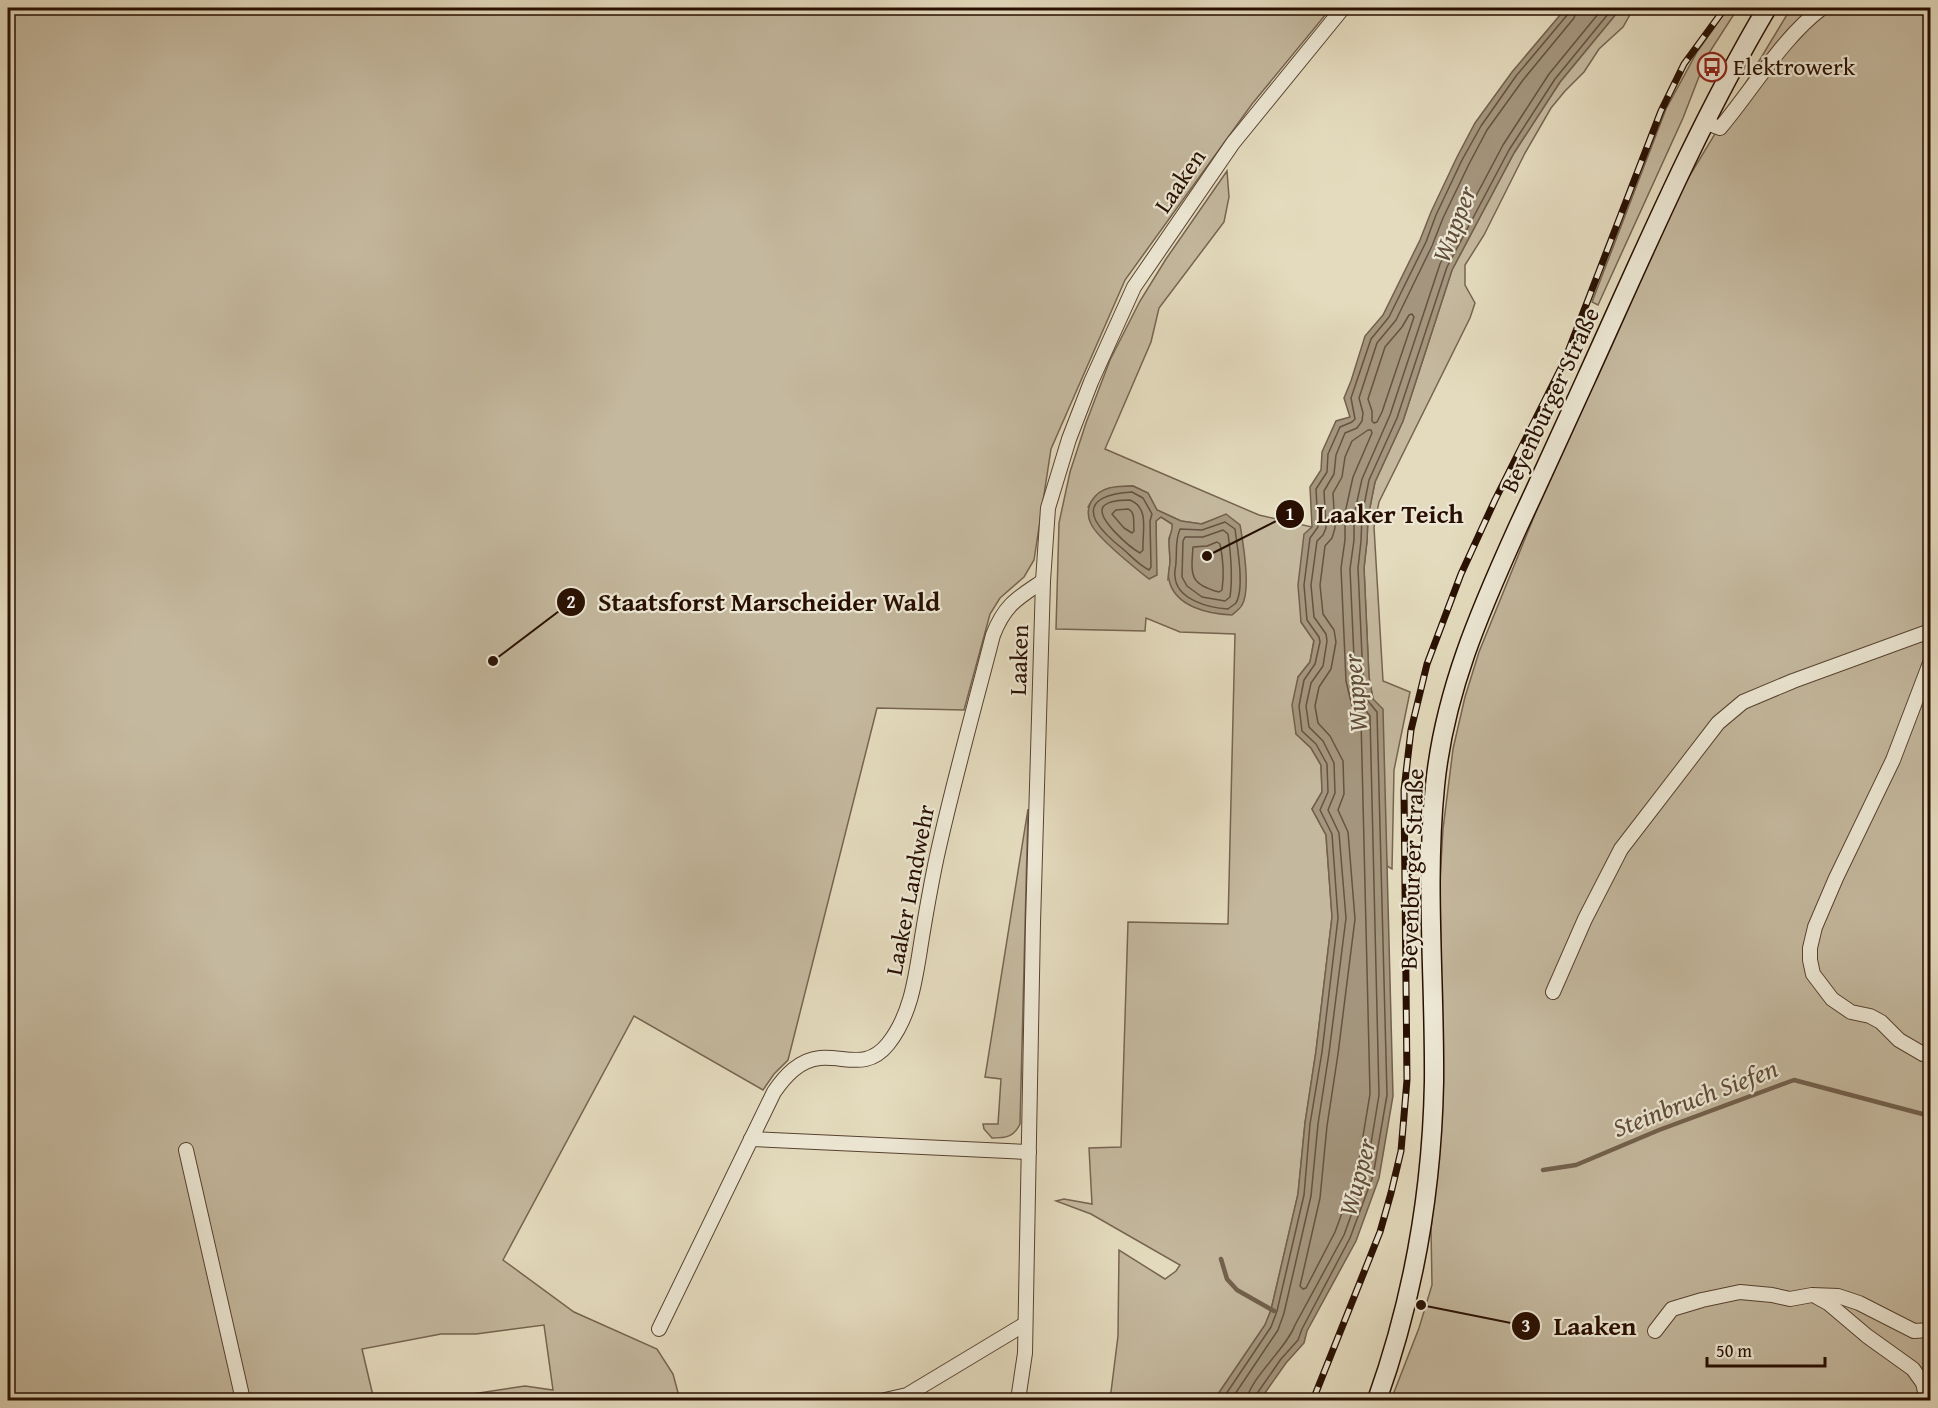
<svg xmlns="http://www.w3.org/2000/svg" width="1938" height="1408" font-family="'Gentium Book Plus',serif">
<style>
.green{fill:#c4b89e;stroke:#766450;stroke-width:1.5;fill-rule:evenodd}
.water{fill:#a4967e;stroke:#72604c;stroke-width:1.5}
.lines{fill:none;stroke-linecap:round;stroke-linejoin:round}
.shore{stroke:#665240;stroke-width:1.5}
.stream{stroke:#72604c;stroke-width:4.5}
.minor-casing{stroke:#574230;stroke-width:16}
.secondary-casing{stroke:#280f01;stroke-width:21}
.minor{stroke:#ede8d5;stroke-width:14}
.secondary{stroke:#ede8d5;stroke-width:18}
.rail-casing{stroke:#280f01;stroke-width:7}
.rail{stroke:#ede8d5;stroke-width:4.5;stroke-dasharray:14;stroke-linecap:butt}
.labels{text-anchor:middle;stroke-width:4.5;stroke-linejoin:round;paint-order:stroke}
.poi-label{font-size:24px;fill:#280f01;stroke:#ede8d5;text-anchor:start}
.street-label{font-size:24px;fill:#280f01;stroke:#ede8d5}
.water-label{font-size:26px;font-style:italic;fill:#604c39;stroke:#ede8d5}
.leader{fill:none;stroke:#280f01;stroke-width:2}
.callout-dot{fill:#280f01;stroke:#ede8d5;stroke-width:2}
.mark-label{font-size:18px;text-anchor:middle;font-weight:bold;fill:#fff}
.callout-label{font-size:26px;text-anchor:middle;font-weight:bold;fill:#280f01;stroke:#ede8d5;stroke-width:4.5;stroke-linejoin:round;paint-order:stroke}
</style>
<rect width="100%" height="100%" fill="#e4dbbe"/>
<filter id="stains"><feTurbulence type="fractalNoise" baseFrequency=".00333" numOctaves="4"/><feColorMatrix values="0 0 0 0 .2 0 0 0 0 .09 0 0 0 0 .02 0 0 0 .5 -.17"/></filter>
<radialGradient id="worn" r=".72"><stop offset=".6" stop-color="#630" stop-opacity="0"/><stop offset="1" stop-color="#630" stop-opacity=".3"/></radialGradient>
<g class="green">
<path d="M 8,8 L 1331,8 L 1252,104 L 1125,280 L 1051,449 L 1034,560 L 1024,577 L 1000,598 L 990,614 L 964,710 L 877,708 L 788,1060 L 774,1074 L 763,1090 L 634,1016 L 503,1260 L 574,1312 L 657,1349 L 673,1374 L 680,1400 L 433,1400 L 525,1386 L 553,1390 L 544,1325 L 476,1334 L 441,1334 L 362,1349 L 374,1400 L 8,1400 Z"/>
<path d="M 1621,8 L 1636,8 L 1631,13 L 1623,27 L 1599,49 L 1584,72 L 1565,91 L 1551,108 L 1525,153 L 1484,235 L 1465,265 L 1465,285 L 1475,303 L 1470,318 L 1379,502 L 1374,527 L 1383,681 L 1410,692 L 1394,770 L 1392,869 L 1387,866 L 1373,699 L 1369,677 L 1364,568 L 1367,541 L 1368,517 L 1375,482 L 1403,421 L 1452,270 L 1514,153 L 1560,82 Z"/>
<path d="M 1728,8 L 1738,8 L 1707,56 L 1683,118 L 1598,305 L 1592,302 L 1666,109 L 1697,52 Z"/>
<path d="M 1791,8 L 1930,8 L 1930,1400 L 1391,1400 L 1419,1328 L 1432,1285 L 1431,1229 L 1440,1140 L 1442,1080 L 1440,880 L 1443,829 L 1453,749 L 1465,697 L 1479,652 L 1542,497 L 1684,185 Z"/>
<path d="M 1227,171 L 1229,197 L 1224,222 L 1159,308 L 1151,342 L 1105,449 L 1259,515 L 1312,527 L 1301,622 L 1314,640 L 1310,662 L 1298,677 L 1296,734 L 1311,748 L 1321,765 L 1322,792 L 1312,809 L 1326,835 L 1332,917 L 1316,1051 L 1305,1123 L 1298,1194 L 1271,1310 L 1265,1325 L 1214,1400 L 1110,1400 L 1118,1336 L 1119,1250 L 1165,1279 L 1176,1271 L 1180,1265 L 1091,1214 L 1056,1201 L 1064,1199 L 1092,1204 L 1089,1148 L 1121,1147 L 1128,922 L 1228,924 L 1235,634 L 1180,632 L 1146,618 L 1145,631 L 1056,629 L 1059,523 L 1070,472 L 1086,423 L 1110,360 L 1140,301 L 1166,259 ZM 1133,486 L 1148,493 L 1157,510 L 1181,521 L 1201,524 L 1226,515 L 1168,579 L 1170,563 L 1169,538 L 1173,529 L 1172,524 L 1161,517 L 1156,521 L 1156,543 L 1088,507 C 1098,487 1113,487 1133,486 Z"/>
<path d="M 1028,809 L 1020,1124 C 1014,1137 1006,1138 992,1138 L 984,1129 L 983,1124 L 998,1124 L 1001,1079 L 985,1077 L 986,1071 Z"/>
</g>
<g class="water">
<path d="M 1566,8 L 1621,8 L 1560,82 L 1514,153 L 1452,270 L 1403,421 L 1375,482 L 1368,517 L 1367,541 L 1364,568 L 1369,677 L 1373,699 L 1383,709 L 1393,1096 L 1379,1178 L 1356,1241 L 1307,1331 L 1304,1343 L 1286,1363 L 1260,1400 L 1214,1400 L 1265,1325 L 1271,1310 L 1298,1194 L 1305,1123 L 1316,1051 L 1332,917 L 1326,835 L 1312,809 L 1322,792 L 1321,765 L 1311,748 L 1296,734 L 1292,705 L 1298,677 L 1310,662 L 1314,641 L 1301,622 L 1298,585 L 1304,534 L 1312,527 L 1310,487 L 1321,470 L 1322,452 L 1336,421 L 1350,417 L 1344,398 L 1351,381 L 1365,336 L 1383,315 L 1420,240 L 1431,212 L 1457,157 L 1475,123 L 1512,72 Z"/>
<path d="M 1133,486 L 1148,493 L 1157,510 L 1181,521 L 1202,524 L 1226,514 L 1240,525 C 1243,542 1251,590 1242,605 C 1240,609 1235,612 1232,615 C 1209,614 1175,607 1169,580 C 1167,575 1170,567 1170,561 C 1170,555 1169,549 1169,542 C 1169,535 1173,531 1172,524 L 1161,517 L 1156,521 L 1157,575 L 1149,579 C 1134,567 1098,539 1091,524 C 1083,508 1094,492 1109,488 C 1117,486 1126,486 1133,486 Z"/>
</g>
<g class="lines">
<g class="shore">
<path d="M 1412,314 L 1414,317 L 1382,412 L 1377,422 L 1374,423 L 1372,421 L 1372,411 L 1368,399 L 1385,347 L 1402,327 L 1409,315 Z"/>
<path d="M 1368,430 L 1371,430 L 1372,433 L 1353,477 L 1345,513 L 1345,540 L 1341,568 L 1346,681 L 1352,706 L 1361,719 L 1370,1094 L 1357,1172 L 1335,1232 L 1306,1288 L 1303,1289 L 1300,1286 L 1320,1198 L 1327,1126 L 1338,1054 L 1355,919 L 1348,832 L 1338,810 L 1344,794 L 1343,761 L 1330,736 L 1318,723 L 1315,706 L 1319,687 L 1331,669 L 1336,642 L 1334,630 L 1323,614 L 1320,585 L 1325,546 L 1332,538 L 1335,528 L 1333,493 L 1342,477 L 1345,457 L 1352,441 Z"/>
<path d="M 1132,492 L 1143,498 L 1152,514 L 1150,521 L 1151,567 L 1149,570 C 1139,565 1131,556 1123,549 C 1114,542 1102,532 1096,521 C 1084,497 1116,493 1132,492 Z"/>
<path d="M 1130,500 C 1150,508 1142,532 1143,550 L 1140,553 C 1131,548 1096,519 1103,507 C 1108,500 1122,500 1130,500 Z"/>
<path d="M 1128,509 C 1136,512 1133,523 1134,531 L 1132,533 L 1124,528 L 1112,514 L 1116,510 Z"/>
<path d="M 1225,522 L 1235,529 C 1237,546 1245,588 1236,603 C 1234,605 1230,607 1228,609 C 1210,608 1176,600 1175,576 C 1174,572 1176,567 1176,562 C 1177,549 1175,541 1180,529 L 1202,530 Z"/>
<path d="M 1223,530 L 1228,534 C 1231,555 1233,576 1230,597 L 1225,601 L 1202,597 L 1187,586 L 1182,577 L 1183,541 L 1185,537 L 1203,537 Z"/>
<path d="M 1217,542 L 1220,544 C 1223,558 1224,576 1222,590 L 1219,592 C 1189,584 1191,575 1193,547 L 1207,546 Z"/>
<path d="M 1222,1400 L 1271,1327 L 1277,1311 L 1304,1195 L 1310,1124 L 1322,1052 L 1338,918 L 1332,834 L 1320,810 L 1328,792 L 1327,764 L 1316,744 L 1302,731 L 1299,706 L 1304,680 L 1315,664 L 1320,642 L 1319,637 L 1307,620 L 1304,585 L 1310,538 L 1318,527 L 1316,489 L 1327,472 L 1328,454 L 1340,427 L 1352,422 L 1355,419 L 1351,398 L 1371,339 L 1389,317 L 1426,242 L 1436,215 L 1462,160 L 1481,126 L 1516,76 L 1568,14 L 1570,8"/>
<path d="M 1231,1400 L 1278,1330 L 1284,1313 L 1311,1196 L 1318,1124 L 1329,1053 L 1346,918 L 1339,833 L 1328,810 L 1335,793 L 1334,763 L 1323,741 L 1309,727 L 1306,706 L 1311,683 L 1323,666 L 1327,641 L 1326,634 L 1314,617 L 1311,585 L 1317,541 L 1323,535 L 1326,528 L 1324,491 L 1334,474 L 1336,455 L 1345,433 L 1357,428 L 1362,421 L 1363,413 L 1359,398 L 1377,343 L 1396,320 L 1432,246 L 1443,218 L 1469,164 L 1487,130 L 1523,80 L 1574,18 L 1577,8"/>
<path d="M 1247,1400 C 1249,1379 1287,1348 1295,1325 L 1344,1235 L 1366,1174 L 1379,1095 L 1370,716 L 1360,703 L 1355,680 L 1350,569 L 1354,540 L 1354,515 L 1362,479 L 1390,415 L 1440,264 L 1503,145 L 1549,74 L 1603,8"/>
<path d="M 1255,1400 L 1256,1395 L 1281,1359 L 1298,1340 L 1302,1329 L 1350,1238 L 1373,1176 L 1387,1095 L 1377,712 L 1368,701 L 1363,678 L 1358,568 L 1361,541 L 1362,516 L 1369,480 L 1397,418 L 1447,267 L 1509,150 L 1555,79 L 1613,8"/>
</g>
<g class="stream">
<path d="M 1543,1170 L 1576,1165 L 1659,1130 L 1794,1080 L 1930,1116"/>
<path d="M 1221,1259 L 1227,1279 L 1237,1290 L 1274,1311"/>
</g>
<g class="minor-casing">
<g id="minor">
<path d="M 1704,122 L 1720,128 C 1753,89 1782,38 1822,8"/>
<path d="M 1930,663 L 1893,760 L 1836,878 L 1815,927 L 1810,948 L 1810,960 L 1813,974 L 1832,999 L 1851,1012 L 1870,1016 L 1881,1022 L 1899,1040 L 1923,1054 L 1930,1055"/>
<path d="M 1553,992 L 1585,919 L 1621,849 L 1718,723 L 1743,702 L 1793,681 L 1930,631"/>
<path d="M 751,1139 L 1029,1152"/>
<path d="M 186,1150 L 243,1400"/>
<path d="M 1817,1297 L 1828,1303 L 1867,1336 L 1913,1369 L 1923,1383 L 1927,1400"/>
<path d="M 659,1329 L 774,1092 C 785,1076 799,1060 820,1058 C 846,1056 867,1070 888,1044 C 912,1014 916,974 922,937 C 927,907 932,877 939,847 C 955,776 975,705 993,635 C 1005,604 1018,598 1043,581"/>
<path d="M 1655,1331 L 1672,1309 L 1702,1300 L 1740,1292 L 1772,1295 L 1790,1299 L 1812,1295 L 1838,1296 L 1859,1303 L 1914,1331 L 1930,1330"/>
<path d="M 885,1400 L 907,1395 L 1025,1324"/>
<path d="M 1018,1400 L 1025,1353 L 1033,923 L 1043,581 L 1048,508 L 1069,439 L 1091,382 L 1134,287 L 1233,143 L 1343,8"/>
</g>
</g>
<g class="secondary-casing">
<path id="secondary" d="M 1377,1400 C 1413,1299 1432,1190 1434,1082 C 1435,983 1425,884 1435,786 C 1444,693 1480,611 1518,527 C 1541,478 1563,429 1586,379 C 1643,254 1697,126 1767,8"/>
</g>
<use href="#minor" class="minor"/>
<use href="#secondary" class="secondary"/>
<g class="rail-casing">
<path id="rail" d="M 1313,1400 L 1380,1232 L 1391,1193 L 1401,1151 L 1407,1080 L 1404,790 L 1411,730 L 1427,664 L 1461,574 L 1495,500 L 1564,362 L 1661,111 L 1684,64 L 1725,8"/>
</g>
<use href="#rail" class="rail"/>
</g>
<defs>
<g id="bus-ring" transform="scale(1.5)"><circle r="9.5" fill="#ede8d5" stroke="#8f2418" stroke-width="1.5"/><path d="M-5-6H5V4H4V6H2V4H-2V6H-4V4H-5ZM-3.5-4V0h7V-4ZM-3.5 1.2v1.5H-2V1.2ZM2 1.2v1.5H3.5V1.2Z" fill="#8f2418"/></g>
</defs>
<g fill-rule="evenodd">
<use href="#bus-ring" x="1712" y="67"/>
</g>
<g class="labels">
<g class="poi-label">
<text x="1733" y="75">Elektrowerk</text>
</g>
<g class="street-label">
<text transform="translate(1180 181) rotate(-56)" y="8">Laaken</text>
<text transform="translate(1550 400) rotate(-65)" y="8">Beyenburger Straße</text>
<text transform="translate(1019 660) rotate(-88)" y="8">Laaken</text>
<text transform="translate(1412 869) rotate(-88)" y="8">Beyenburger Straße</text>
<text transform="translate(910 890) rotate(-79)" y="8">Laaker Landwehr</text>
</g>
<g class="water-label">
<text transform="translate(1454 224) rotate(-69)" y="9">Wupper</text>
<text transform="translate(1355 693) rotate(-95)" y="9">Wupper</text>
<text transform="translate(1695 1098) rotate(-21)" y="9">Steinbruch Siefen</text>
<text transform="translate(1357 1177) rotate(-75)" y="9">Wupper</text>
</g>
</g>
<path class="leader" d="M1207 556L1290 514M493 661L571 602M1421 1305L1526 1326"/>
<g class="callout-dot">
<circle cx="1207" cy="556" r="6"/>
<circle cx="493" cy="661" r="6"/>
<circle cx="1421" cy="1305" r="6"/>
<circle cx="1290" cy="514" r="15"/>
<circle cx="571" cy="602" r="15"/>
<circle cx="1526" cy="1326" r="15"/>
</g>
<g class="mark-label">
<text x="1290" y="520">1</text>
<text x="571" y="608">2</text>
<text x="1526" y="1332">3</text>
</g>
<g class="callout-label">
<text x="1390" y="523">Laaker Teich</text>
<text x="769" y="611">Staatsforst Marscheider Wald</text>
<text x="1595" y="1335">Laaken</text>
</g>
<rect width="1938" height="1408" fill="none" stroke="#e4dbbe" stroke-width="30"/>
<rect x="9" y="9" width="1920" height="1390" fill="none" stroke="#280f01" stroke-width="3"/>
<rect x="15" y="15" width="1908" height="1378" fill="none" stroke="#280f01" stroke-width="1.5"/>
<path d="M1707 1357v9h118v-9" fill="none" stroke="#280f01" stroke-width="3"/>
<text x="1716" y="1357" font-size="18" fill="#280f01" stroke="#ede8d5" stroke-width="4.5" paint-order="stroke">50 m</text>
<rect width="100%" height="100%" filter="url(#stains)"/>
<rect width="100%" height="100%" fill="url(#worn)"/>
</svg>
